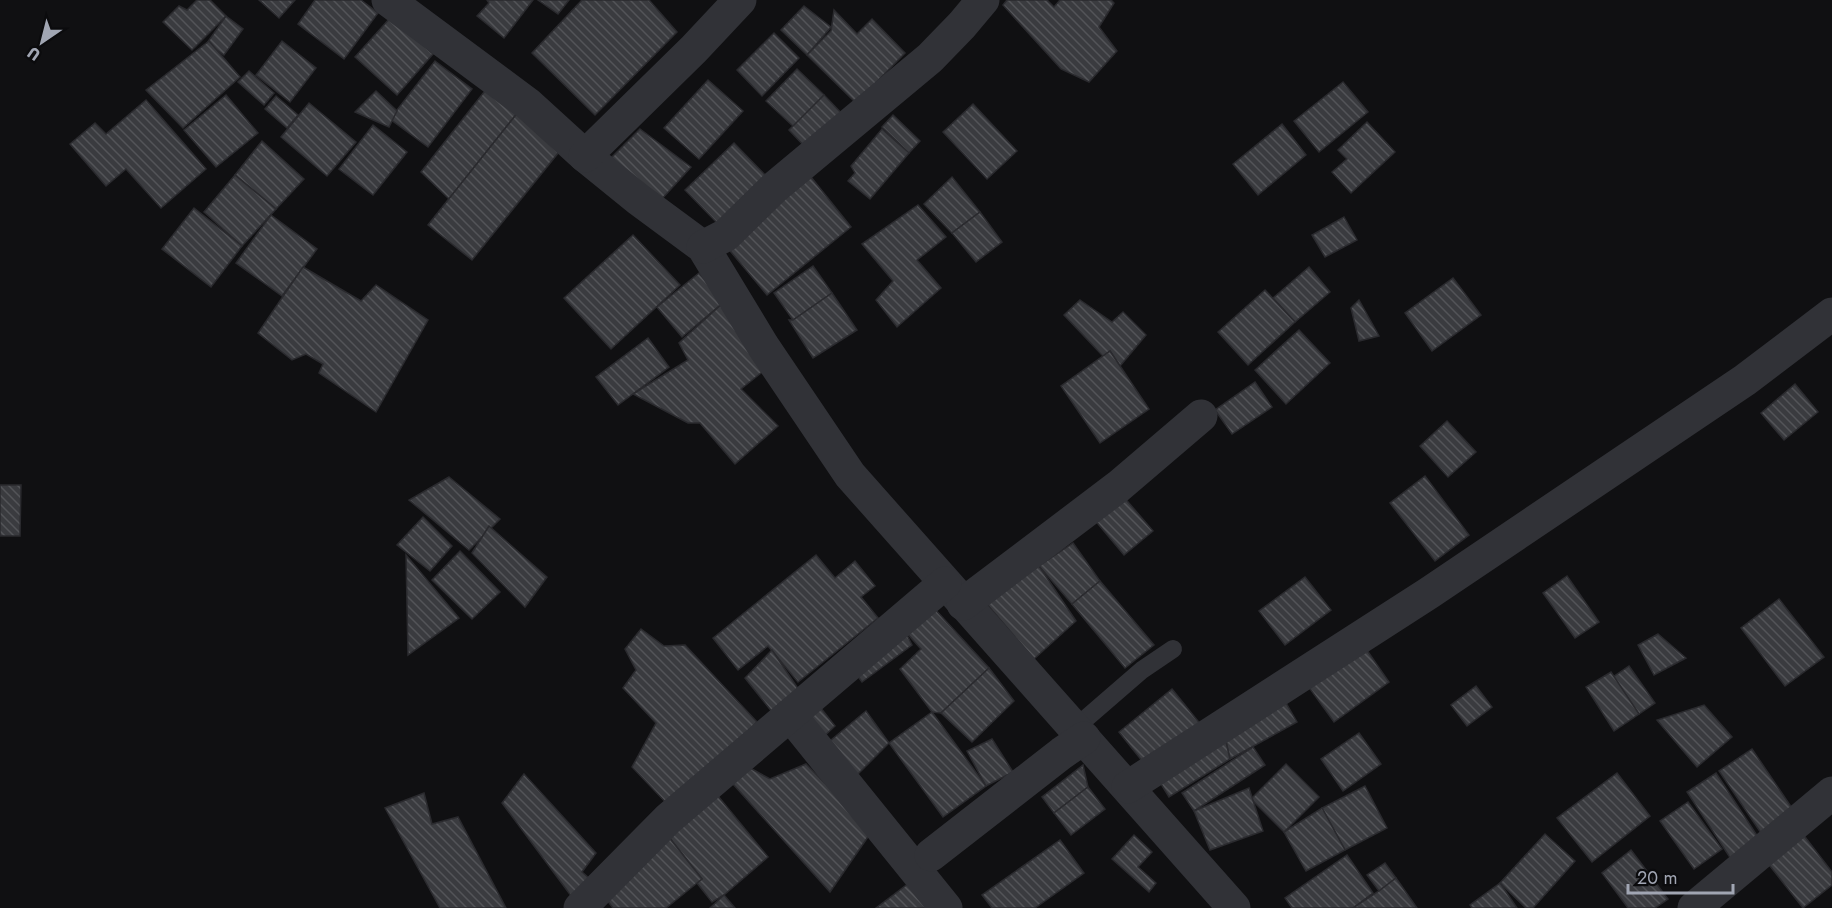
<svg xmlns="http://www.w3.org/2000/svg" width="1832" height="908" font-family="Jost,sans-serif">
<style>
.building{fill:url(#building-back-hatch);stroke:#2a2a2e;stroke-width:1.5}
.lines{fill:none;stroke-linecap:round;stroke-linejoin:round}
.lane{stroke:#313237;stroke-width:18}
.street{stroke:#313237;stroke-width:33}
</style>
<defs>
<pattern id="building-back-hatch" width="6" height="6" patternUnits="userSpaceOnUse" patternTransform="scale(1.5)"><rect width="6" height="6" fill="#3a3b3f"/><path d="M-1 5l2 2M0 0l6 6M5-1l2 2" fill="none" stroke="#535458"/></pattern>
</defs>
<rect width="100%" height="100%" fill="#101012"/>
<g class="building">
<path d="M 197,0 L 210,0 L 226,16 L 192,50 L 163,22 L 179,6 L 187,10 Z"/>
<path d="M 259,0 L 295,0 L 279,18 Z"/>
<path d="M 315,0 L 361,0 L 378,13 L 344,59 L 298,24 Z"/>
<path d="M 487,0 L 533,0 L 504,38 L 477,16 L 489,3 Z"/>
<path d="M 538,0 L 569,0 L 558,14 Z"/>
<path d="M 582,0 L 649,0 L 677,32 L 595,115 L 532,53 Z"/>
<path d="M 1007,0 L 1047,0 L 1054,7 L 1060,0 L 1111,0 L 1114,3 L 1099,27 L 1117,51 L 1089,82 L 1061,69 L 1003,5 Z"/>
<path d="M 804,6 L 831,27 L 807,55 L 781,30 Z"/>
<path d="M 834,10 L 857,34 L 872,19 L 905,53 L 856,103 L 807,55 L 831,31 Z"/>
<path d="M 226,16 L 243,29 L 224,55 L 207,43 Z"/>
<path d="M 391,17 L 433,54 L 397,95 L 355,57 Z"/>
<path d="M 774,33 L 799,58 L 762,96 L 737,70 Z"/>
<path d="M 209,41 L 240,77 L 183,128 L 146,90 Z"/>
<path d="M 282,41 L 316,68 L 290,102 L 256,75 Z"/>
<path d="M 435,61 L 472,89 L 428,147 L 390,119 Z"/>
<path d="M 797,69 L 824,95 L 794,127 L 766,101 Z"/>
<path d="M 249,71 L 274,93 L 264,105 L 238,82 Z"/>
<path d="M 708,80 L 743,111 L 699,159 L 664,128 Z"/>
<path d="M 1343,82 L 1368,112 L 1319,152 L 1294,121 Z"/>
<path d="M 488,87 L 519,111 L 449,199 L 421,172 Z"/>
<path d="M 376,91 L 397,111 L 389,127 L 355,112 Z"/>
<path d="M 226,95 L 258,133 L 216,167 L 184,130 Z"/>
<path d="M 824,95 L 844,116 L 809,151 L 789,130 Z"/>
<path d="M 276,96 L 298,115 L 287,128 L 265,109 Z"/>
<path d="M 146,100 L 206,169 L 161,208 L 126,169 L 106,186 L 70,144 L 95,123 L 106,134 Z"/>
<path d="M 309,103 L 356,142 L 327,176 L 281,137 Z"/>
<path d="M 973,104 L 1017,151 L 987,179 L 943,132 Z"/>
<path d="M 519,111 L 563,147 L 472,260 L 428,225 Z"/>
<path d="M 893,115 L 920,141 L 909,153 L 882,127 Z"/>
<path d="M 1367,122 L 1395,152 L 1351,193 L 1332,172 L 1347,159 L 1338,150 Z"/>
<path d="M 1282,124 L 1306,155 L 1258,195 L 1233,164 Z"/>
<path d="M 373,125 L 407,152 L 373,195 L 339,169 Z"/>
<path d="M 640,129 L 691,167 L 660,201 L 610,159 Z"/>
<path d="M 882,129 L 909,153 L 870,199 L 848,181 L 855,173 L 851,166 Z"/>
<path d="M 262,141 L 304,179 L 276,209 L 235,175 Z"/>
<path d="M 734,143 L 772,182 L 723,229 L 685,190 Z"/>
<path d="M 235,175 L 276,209 L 242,246 L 204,212 Z"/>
<path d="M 811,177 L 851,227 L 767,295 L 726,246 Z"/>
<path d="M 952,177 L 980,212 L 952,233 L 924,204 Z"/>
<path d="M 918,205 L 946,237 L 917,260 L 941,288 L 897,327 L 876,300 L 893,281 L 862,244 Z"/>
<path d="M 194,208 L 242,246 L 211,287 L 162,249 Z"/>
<path d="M 980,212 L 1002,242 L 976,262 L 952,233 Z"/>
<path d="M 271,215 L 317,249 L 282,296 L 236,263 Z"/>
<path d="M 1344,217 L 1357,240 L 1325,257 L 1312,235 Z"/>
<path d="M 633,235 L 680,285 L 611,349 L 564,298 Z"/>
<path d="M 813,266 L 832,293 L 793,320 L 774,293 Z"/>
<path d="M 303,267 L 361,301 L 376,285 L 428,320 L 376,412 L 319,373 L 323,364 L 306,354 L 292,360 L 258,333 Z"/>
<path d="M 1309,267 L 1330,292 L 1295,322 L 1273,298 Z"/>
<path d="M 699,273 L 724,302 L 682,337 L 657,307 Z"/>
<path d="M 1453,278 L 1481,315 L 1432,351 L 1405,313 Z"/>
<path d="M 1265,290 L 1295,322 L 1248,365 L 1218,332 Z"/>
<path d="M 832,293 L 857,330 L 813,358 L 789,320 L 793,320 Z"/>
<path d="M 1080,300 L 1112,322 L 1123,312 L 1146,335 L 1120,366 L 1110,351 L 1103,356 L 1064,315 Z"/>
<path d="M 1359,300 L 1379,336 L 1359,341 L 1351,308 Z"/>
<path d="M 724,302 L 766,369 L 741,389 L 778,426 L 735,464 L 700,423 L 688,423 L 633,394 L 688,360 L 679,343 Z"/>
<path d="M 1299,330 L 1330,363 L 1286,404 L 1255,370 Z"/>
<path d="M 648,338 L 669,367 L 618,405 L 596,377 Z"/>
<path d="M 1110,351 L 1149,409 L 1100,443 L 1061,386 Z"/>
<path d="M 1255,382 L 1272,407 L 1232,434 L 1215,410 Z"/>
<path d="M 1795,384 L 1818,412 L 1784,440 L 1761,413 Z"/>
<path d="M 1447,421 L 1476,452 L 1448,477 L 1420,446 Z"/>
<path d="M 1425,476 L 1469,535 L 1435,561 L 1390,503 Z"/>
<path d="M 449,477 L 500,519 L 469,550 L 409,500 Z"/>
<path d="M 0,485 L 21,485 L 20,536 L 0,536 Z"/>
<path d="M 1122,495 L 1153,531 L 1124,555 L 1094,519 Z"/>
<path d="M 423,517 L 452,546 L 430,571 L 397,545 Z"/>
<path d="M 489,526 L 547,577 L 525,607 L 472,553 Z"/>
<path d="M 1073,543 L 1100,581 L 1072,604 L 1039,566 Z"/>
<path d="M 460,551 L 500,592 L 472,619 L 432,580 Z"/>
<path d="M 406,555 L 459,618 L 408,655 Z"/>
<path d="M 816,555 L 835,578 L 855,561 L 875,586 L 861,597 L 878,618 L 798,682 L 768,646 L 738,670 L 713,638 Z"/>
<path d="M 1039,566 L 1076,621 L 1034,659 L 986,603 Z"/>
<path d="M 1567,576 L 1599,622 L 1575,638 L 1543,593 Z"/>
<path d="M 1305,577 L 1331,610 L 1285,645 L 1259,611 Z"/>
<path d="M 1100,581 L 1154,645 L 1125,668 L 1072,604 Z"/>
<path d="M 1779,599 L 1824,657 L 1785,686 L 1741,628 Z"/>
<path d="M 932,606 L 989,668 L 941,713 L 932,712 L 900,669 L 921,649 L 905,631 Z"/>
<path d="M 641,629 L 664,646 L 685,645 L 757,722 L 672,809 L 632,767 L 656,723 L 623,688 L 636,670 L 625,649 Z"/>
<path d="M 905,631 L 912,645 L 862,682 L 852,668 Z"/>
<path d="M 1658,634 L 1686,658 L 1654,675 L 1638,645 Z"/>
<path d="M 1364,646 L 1389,682 L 1334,722 L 1308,686 Z"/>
<path d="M 772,650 L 801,693 L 777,718 L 745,678 Z"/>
<path d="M 1629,666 L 1655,703 L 1639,714 L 1613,677 Z"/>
<path d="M 989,668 L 1014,701 L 972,742 L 941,713 Z"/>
<path d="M 1611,672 L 1639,714 L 1614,731 L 1586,687 Z"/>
<path d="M 1476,686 L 1492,707 L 1467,726 L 1451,705 Z"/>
<path d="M 1172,689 L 1201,725 L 1147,767 L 1119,732 Z"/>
<path d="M 1282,696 L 1297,722 L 1230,759 L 1223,729 Z"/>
<path d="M 1704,705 L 1732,737 L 1697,767 L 1657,720 Z"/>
<path d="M 820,707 L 835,726 L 819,741 L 801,719 Z"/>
<path d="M 866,711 L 889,743 L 854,778 L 825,745 Z"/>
<path d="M 932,712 L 986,786 L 943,817 L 889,743 Z"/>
<path d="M 1223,729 L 1230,759 L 1169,797 L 1153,771 Z"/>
<path d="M 1359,733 L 1381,764 L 1343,791 L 1321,759 Z"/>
<path d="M 992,739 L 1013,772 L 986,786 L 967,751 Z"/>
<path d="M 1253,747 L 1265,765 L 1194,811 L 1182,793 Z"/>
<path d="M 1752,749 L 1794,811 L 1761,833 L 1719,771 Z"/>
<path d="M 806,764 L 872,831 L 830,892 L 733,784 L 750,768 L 770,779 Z"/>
<path d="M 1286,764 L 1319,797 L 1284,832 L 1251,799 Z"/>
<path d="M 1083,765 L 1088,787 L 1054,813 L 1042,797 Z"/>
<path d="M 1617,773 L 1650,816 L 1592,862 L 1557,818 Z"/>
<path d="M 1716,773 L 1760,840 L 1731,859 L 1687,792 Z"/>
<path d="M 524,774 L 596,853 L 582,872 L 590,879 L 572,897 L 502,803 Z"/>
<path d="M 1365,786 L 1387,828 L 1345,850 L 1322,808 Z"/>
<path d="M 1088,787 L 1105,809 L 1071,835 L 1054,813 Z"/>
<path d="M 1249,788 L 1263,831 L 1210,850 L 1194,811 Z"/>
<path d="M 424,793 L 432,824 L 458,817 L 506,908 L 440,908 L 385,808 Z"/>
<path d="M 718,796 L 768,857 L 724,895 L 712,902 L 697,883 L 702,879 L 668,836 Z"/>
<path d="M 1688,802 L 1722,849 L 1694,869 L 1660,821 Z"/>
<path d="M 1322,808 L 1345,850 L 1306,871 L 1284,832 Z"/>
<path d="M 1802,833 L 1832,872 L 1832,885 L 1803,908 L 1766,861 Z"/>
<path d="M 1545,834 L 1575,861 L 1533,908 L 1526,908 L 1500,883 Z"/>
<path d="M 1134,835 L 1152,852 L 1138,867 L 1156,883 L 1149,892 L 1112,859 Z"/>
<path d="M 668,836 L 702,879 L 666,908 L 613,908 L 600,891 Z"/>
<path d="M 1060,840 L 1084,873 L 1035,908 L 992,908 L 982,895 Z"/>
<path d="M 1631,850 L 1668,899 L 1655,908 L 1628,908 L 1602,873 Z"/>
<path d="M 1347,855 L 1373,893 L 1353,908 L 1292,908 L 1285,898 Z"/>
<path d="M 1385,863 L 1396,878 L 1379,891 L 1367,875 Z"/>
<path d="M 917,877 L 940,908 L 876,908 Z"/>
<path d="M 1396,878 L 1417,908 L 1353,908 L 1379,891 Z"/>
<path d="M 1500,883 L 1517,908 L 1472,908 L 1470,905 Z"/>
<path d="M 724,895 L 735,908 L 710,908 Z"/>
</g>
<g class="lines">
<path class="lane" d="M 1075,728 L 1142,670 L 1173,649"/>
<g class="street">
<path d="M 388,0 L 528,104 L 585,156 L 638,199 L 703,247 L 763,346 L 850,475 L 1234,908"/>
<path d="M 585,156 L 694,49 L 740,0"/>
<path d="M 703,247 L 726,235 L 775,187 L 930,58 L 962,25 L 983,0"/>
<path d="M 963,604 L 1119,486 L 1201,416"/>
<path d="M 790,715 L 946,908"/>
<path d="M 1128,787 L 1429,593 L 1745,380 L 1832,314"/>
<path d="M 931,855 L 1062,753 L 1084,738"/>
<path d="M 580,908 L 668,819 L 945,583"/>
<path d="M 1694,908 L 1832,793"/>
</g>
</g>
<g transform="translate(42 42) rotate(215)" stroke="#0b0b0d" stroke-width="4.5" paint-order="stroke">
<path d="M0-4.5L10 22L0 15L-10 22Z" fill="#a1a6b3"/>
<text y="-9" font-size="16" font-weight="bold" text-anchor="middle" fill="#a1a6b3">U</text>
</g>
<path d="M1628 884v9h105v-9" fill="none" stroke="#a1a6b3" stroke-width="3"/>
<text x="1637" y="884" font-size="18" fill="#a1a6b3" stroke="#0b0b0d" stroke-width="4.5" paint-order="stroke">20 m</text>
</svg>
